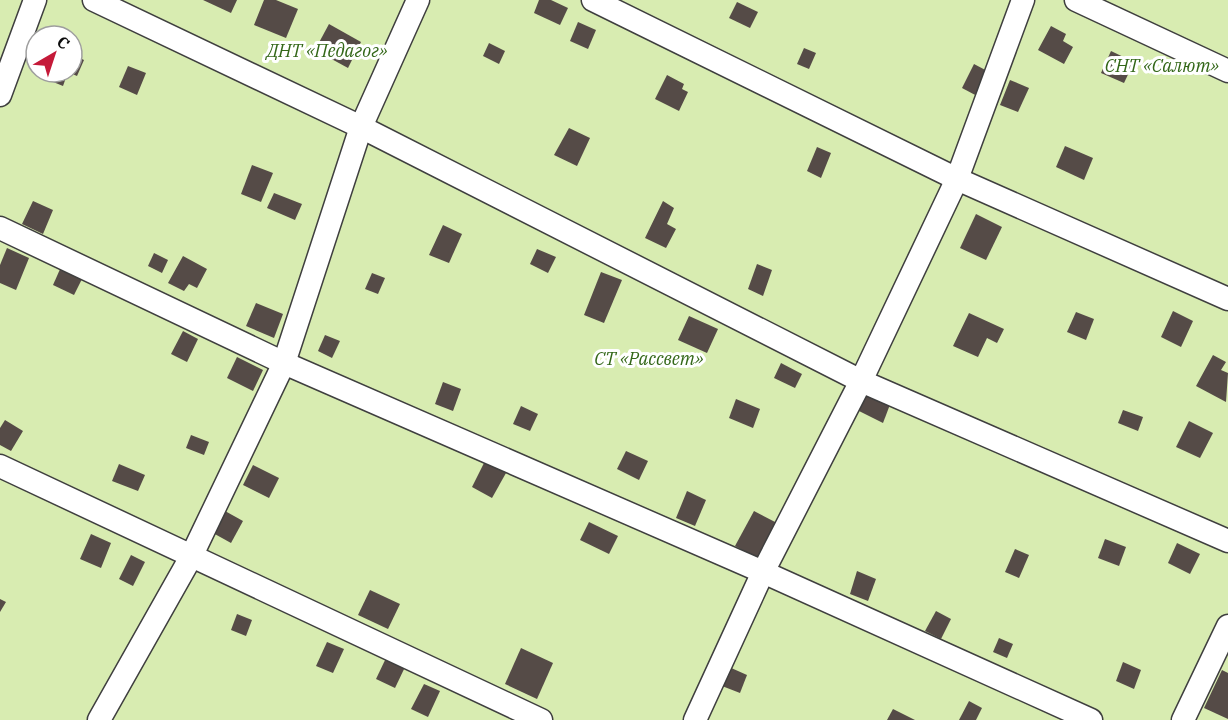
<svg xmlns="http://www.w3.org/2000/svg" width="1228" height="720" font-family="'IBM Plex Serif',serif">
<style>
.green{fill:#d8ecb1;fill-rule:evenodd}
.building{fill:#554b47}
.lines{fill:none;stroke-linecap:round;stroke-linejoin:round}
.minor-casing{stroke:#3f3f3f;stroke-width:25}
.minor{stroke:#fff;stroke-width:22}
.labels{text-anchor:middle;stroke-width:6;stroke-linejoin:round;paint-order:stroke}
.park-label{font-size:18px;font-style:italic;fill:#336718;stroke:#fff}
</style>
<rect width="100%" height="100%" fill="#fff8ea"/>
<path class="green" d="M 0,0 L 1228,0 L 1228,720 L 0,720 ZM 36,36 L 72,36 L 72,72 L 36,72 Z"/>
<g class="building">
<path d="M 203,0 L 237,0 L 231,13 Z"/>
<path d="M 264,0 L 276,0 L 298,9 L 286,38 L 254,25 Z"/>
<path d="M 539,0 L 551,0 L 568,8 L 560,25 L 534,13 Z"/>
<path d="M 737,2 L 758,12 L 750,28 L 729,18 Z"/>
<path d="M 578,22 L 596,30 L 588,49 L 570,41 Z"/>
<path d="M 329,24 L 361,42 L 348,68 L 315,50 Z"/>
<path d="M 1051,26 L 1066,34 L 1063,41 L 1073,47 L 1064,64 L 1038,50 Z"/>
<path d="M 489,43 L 505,51 L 499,64 L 483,56 Z"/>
<path d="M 804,48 L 816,53 L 809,69 L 797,64 Z"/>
<path d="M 1111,51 L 1134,62 L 1124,83 L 1101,73 Z"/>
<path d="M 72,54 L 84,60 L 77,76 L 68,72 L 63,86 L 41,77 L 43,72 L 72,72 Z"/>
<path d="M 974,64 L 991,73 L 979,97 L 962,88 Z"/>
<path d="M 128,66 L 146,73 L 137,95 L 119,87 Z"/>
<path d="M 667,75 L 684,84 L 682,89 L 688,92 L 679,111 L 655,99 Z"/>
<path d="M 1010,80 L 1029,88 L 1018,112 L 1000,105 Z"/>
<path d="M 569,128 L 590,138 L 577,166 L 554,155 Z"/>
<path d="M 1065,146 L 1093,158 L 1084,180 L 1056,167 Z"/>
<path d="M 817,147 L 831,153 L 821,178 L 807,171 Z"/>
<path d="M 252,165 L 273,173 L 261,202 L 241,194 Z"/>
<path d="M 274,193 L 302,204 L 295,220 L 267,208 Z"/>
<path d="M 33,201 L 53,210 L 43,234 L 22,224 Z"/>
<path d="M 663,201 L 674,208 L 667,224 L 676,229 L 666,248 L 645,238 Z"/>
<path d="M 976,214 L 1002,227 L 986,260 L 960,248 Z"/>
<path d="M 443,225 L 462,234 L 449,263 L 429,255 Z"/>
<path d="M 7,248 L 29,258 L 16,290 L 0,283 L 0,265 Z"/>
<path d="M 537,249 L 556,257 L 548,273 L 530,264 Z"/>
<path d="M 154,253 L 168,260 L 162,273 L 148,266 Z"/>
<path d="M 183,256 L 207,269 L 197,288 L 189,284 L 184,291 L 168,283 Z"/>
<path d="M 757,264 L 772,270 L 763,296 L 748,289 Z"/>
<path d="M 61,267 L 83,277 L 74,295 L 53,285 Z"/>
<path d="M 601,272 L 622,280 L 604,323 L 584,315 Z"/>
<path d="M 372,273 L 385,278 L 378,294 L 365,289 Z"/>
<path d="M 256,303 L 283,314 L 274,338 L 246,326 Z"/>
<path d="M 1173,311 L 1193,321 L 1181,347 L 1161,337 Z"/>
<path d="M 1076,312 L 1094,319 L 1086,340 L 1067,332 Z"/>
<path d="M 969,313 L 1004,329 L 997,343 L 987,338 L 978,357 L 953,346 Z"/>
<path d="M 689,316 L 718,329 L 707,353 L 678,340 Z"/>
<path d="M 183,331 L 198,339 L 187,362 L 171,354 Z"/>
<path d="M 325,335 L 340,341 L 332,358 L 318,351 Z"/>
<path d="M 1213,355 L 1226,362 L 1221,370 L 1228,373 L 1226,402 L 1196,386 Z"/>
<path d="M 237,357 L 263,370 L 253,391 L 227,378 Z"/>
<path d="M 781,363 L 802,374 L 795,388 L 774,378 Z"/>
<path d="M 443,382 L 461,389 L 453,411 L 435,404 Z"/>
<path d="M 866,393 L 891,402 L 883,423 L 859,411 Z"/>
<path d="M 736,399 L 760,409 L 753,428 L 729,418 Z"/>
<path d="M 521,406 L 538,414 L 530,431 L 513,424 Z"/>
<path d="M 1123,410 L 1143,417 L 1138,431 L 1118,423 Z"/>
<path d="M 5,420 L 23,431 L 11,451 L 0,445 L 0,428 Z"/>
<path d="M 1189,421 L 1213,433 L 1200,458 L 1176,447 Z"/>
<path d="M 191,435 L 209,442 L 204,455 L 186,448 Z"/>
<path d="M 626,451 L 648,461 L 639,480 L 617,469 Z"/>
<path d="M 485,461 L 506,473 L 492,498 L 472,487 Z"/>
<path d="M 119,464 L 145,475 L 138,491 L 112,481 Z"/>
<path d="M 253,465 L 279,478 L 269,498 L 243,485 Z"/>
<path d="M 687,491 L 706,500 L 695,526 L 676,518 Z"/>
<path d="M 225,511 L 243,521 L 231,543 L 213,533 Z"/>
<path d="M 754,511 L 777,523 L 759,559 L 735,546 Z"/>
<path d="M 589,522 L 618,536 L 609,554 L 580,540 Z"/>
<path d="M 91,534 L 111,543 L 101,568 L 80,559 Z"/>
<path d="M 1105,539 L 1126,547 L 1119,566 L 1098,558 Z"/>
<path d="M 1177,543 L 1200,554 L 1190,574 L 1168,563 Z"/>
<path d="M 1015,549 L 1029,555 L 1019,578 L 1005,572 Z"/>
<path d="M 131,555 L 145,562 L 133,586 L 119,579 Z"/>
<path d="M 857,571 L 876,579 L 868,601 L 850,594 Z"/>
<path d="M 370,590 L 400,604 L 388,629 L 358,615 Z"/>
<path d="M 0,599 L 6,602 L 0,612 Z"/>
<path d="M 936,611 L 951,619 L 941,639 L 925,631 Z"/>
<path d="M 237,614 L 252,620 L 246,636 L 231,630 Z"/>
<path d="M 999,638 L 1013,644 L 1007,658 L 993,652 Z"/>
<path d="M 327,642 L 344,649 L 333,673 L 316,666 Z"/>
<path d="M 521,648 L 553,663 L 537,699 L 505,684 Z"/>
<path d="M 387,656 L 406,665 L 395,688 L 376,679 Z"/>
<path d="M 1123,662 L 1141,670 L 1134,689 L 1116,681 Z"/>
<path d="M 729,667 L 747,675 L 740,693 L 722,686 Z"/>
<path d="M 1222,670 L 1228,673 L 1228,719 L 1204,708 Z"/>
<path d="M 424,684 L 440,691 L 428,717 L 411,709 Z"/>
<path d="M 969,701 L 982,708 L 976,720 L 959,720 Z"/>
<path d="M 893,709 L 915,720 L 887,720 Z"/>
</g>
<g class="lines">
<g class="minor-casing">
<g id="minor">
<path d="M 94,0 L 361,127 L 861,381 L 1228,541"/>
<path d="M 593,0 L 957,179 L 1228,299"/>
<path d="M 1076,0 L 1228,71"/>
<path d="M 0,95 L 35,0"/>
<path d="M 0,228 L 284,363 L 763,572 L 1091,720"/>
<path d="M 0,466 L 541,720"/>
<path d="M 99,720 L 191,557 L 284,363 L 361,127 L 418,0"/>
<path d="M 695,720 L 763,572 L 861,381 L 957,179 L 1023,0"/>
<path d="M 1183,720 L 1228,626"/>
</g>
</g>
<use href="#minor" class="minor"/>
</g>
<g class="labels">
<g class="park-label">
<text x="327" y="57">ДНТ «Педагог»</text>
<text x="1162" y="72">СНТ «Салют»</text>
<text x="649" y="365">СТ «Рассвет»</text>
</g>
</g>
<g transform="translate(54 54) rotate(39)"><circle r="28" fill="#ffffff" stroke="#9e9e9e" stroke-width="1.5"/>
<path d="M0-4.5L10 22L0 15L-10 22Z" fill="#c51a39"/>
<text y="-9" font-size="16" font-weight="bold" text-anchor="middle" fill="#0c0c0c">С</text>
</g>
</svg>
